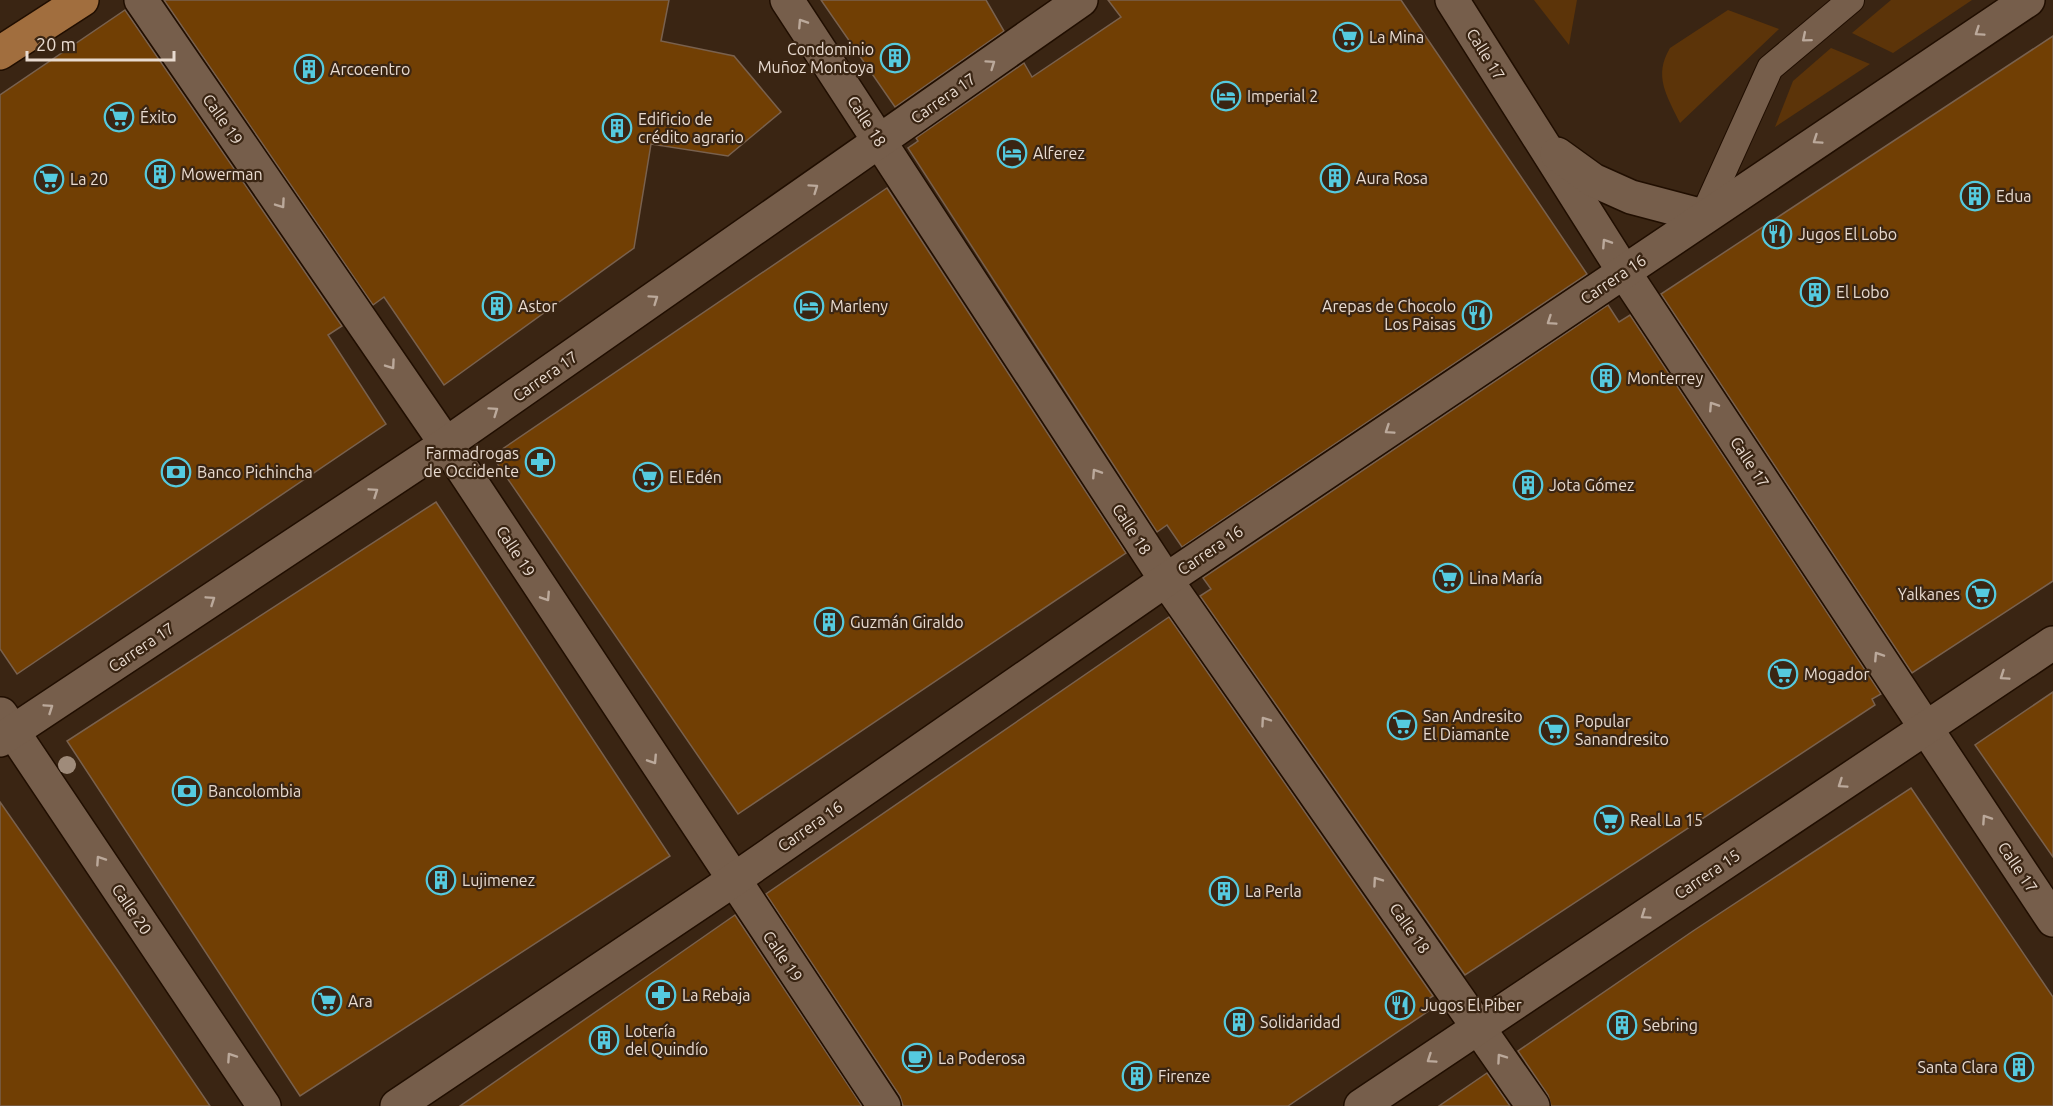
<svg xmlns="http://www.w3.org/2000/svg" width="2053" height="1106" font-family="Ubuntu,sans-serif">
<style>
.green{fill:#5c3409}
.building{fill:#713f04;stroke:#79614e;stroke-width:1.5}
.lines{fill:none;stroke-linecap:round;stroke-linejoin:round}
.lane-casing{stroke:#200e00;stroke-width:28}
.street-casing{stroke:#200e00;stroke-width:36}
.secondary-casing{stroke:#200e00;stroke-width:36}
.primary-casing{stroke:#200e00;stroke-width:36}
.lane{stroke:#765e4b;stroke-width:26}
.street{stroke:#765e4b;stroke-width:33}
.secondary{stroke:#765e4b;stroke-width:33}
.primary{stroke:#a16e3e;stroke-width:33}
.tree{fill:#9f8b7a}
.oneway{stroke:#bba99b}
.labels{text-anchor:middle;stroke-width:4.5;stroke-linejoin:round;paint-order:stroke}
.poi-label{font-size:16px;fill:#e9dbd0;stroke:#3a2513;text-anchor:start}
.street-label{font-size:16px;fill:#e9dbd0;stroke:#3a2513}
</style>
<rect width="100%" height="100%" fill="#3a2513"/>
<g class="green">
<path d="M 1534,0 L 1577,0 L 1569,45 Z"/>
<path d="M 1891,0 L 1972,0 L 1893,53 L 1852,33 Z"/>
<path d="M 1728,10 L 1779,29 L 1680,123 C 1667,96 1653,76 1670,48 Z"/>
<path d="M 1831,48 L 1870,64 L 1775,127 L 1793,81 Z"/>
</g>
<g class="building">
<path d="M 164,0 L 669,0 L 661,41 L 734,56 L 781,112 L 728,156 L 651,144 L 634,248 L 444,385 L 384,297 L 373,305 Z"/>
<path d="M 821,0 L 986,0 L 1004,31 L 895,107 Z"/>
<path d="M 1108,0 L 1401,0 L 1587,274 L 1182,547 L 1167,525 L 1157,532 L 908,148 L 918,141 L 916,138 L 1024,63 L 1032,77 L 1121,17 Z"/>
<path d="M 125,10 L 342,326 L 328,335 L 386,424 L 17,674 L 0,649 L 0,95 Z"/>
<path d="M 2053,36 L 2053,581 L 1912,673 L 1661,294 Z"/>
<path d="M 887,188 L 1126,553 L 738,814 L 492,456 Z"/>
<path d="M 1608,305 L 1619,322 L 1630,315 L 1881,694 L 1872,699 L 1875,705 L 1465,975 L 1200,596 L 1211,589 L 1203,578 Z"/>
<path d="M 436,502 L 670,856 L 300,1096 L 67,741 Z"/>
<path d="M 1169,617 L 1433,996 L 1428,999 L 1433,1008 L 1288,1106 L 903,1106 L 900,1096 L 766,894 Z"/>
<path d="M 2053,692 L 2053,857 L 1975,745 Z"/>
<path d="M 1911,788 L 2053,997 L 2053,1106 L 1551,1106 L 1548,1095 L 1518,1051 L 1693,931 Z"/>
<path d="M 0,802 L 118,971 L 210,1106 L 0,1106 Z"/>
<path d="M 735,915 L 862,1106 L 460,1106 L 620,995 Z"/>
<path d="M 1487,1073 L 1510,1106 L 1439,1106 Z"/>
</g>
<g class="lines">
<g class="lane-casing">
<path id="lane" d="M 1703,216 L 1770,68 L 1851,0"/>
</g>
<g class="street-casing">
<g id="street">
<path d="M 141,0 L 446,444 L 884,1106"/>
<path d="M 787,0 L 1166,580 L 1533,1106"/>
<path d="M 1452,0 L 1624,272 L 2053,920"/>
<path d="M 1557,154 L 1593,180 L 1631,197 L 1703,216"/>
<path d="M 1,714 L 264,1106"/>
<path d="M 0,740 L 446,444 L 1081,0"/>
<path d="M 397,1106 L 732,881 L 1166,580 L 2028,0"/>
</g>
</g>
<g class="secondary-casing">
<path id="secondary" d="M 1361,1106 L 2053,643"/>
</g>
<g class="primary-casing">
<path id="primary" d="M 0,53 L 82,0"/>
</g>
<use href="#lane" class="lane"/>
<use href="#street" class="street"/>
<use href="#secondary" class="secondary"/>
<use href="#primary" class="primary"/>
</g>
<circle class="tree" cx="67" cy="765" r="9"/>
<defs><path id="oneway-chevron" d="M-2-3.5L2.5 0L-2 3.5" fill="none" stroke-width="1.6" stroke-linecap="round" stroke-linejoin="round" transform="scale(1.5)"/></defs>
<g class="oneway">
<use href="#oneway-chevron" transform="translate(802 23) rotate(-123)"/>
<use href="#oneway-chevron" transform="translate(1979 32) rotate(146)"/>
<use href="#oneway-chevron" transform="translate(1806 38) rotate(140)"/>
<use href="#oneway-chevron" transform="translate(991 64) rotate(-35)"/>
<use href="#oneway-chevron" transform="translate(1817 140) rotate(146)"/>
<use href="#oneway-chevron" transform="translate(814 188) rotate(-35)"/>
<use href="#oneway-chevron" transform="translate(281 204) rotate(55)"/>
<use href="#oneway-chevron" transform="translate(1606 243) rotate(-123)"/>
<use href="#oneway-chevron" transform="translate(654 299) rotate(-35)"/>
<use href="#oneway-chevron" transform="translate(1551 321) rotate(146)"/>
<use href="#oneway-chevron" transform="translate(391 365) rotate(55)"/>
<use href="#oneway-chevron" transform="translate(1713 406) rotate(-123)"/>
<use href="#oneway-chevron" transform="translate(494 411) rotate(-35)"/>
<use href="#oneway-chevron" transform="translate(1389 430) rotate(146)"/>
<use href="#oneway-chevron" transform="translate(1096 473) rotate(-123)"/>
<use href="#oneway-chevron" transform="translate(374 492) rotate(-34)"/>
<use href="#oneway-chevron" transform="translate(546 597) rotate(57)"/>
<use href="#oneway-chevron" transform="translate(211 600) rotate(-34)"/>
<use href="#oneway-chevron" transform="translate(1878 656) rotate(-123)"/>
<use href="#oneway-chevron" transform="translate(2004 676) rotate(146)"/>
<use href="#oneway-chevron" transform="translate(49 708) rotate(-34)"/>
<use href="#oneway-chevron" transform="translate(1265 721) rotate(-125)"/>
<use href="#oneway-chevron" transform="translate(653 760) rotate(57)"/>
<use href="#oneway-chevron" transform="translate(1842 784) rotate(146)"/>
<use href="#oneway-chevron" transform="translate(1986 819) rotate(-124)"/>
<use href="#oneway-chevron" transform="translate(100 860) rotate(-124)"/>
<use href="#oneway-chevron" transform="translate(1377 881) rotate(-125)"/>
<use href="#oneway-chevron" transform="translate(1645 915) rotate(146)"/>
<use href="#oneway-chevron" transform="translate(231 1057) rotate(-124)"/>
<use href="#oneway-chevron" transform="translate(1501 1058) rotate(-125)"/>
<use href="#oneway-chevron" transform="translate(1431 1059) rotate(146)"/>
</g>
<defs>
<g id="supermarket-ring" transform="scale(1.5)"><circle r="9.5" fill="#3a2513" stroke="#55cadf" stroke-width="1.5"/><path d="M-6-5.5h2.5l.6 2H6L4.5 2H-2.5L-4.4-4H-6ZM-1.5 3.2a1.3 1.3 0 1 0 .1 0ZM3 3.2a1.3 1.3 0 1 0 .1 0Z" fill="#55cadf"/></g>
<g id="building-ring" transform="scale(1.5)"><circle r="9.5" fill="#3a2513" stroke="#55cadf" stroke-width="1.5"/><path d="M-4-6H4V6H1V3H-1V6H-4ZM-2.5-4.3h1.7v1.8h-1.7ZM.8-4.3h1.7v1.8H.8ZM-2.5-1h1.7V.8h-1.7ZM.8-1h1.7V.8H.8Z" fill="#55cadf"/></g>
<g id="hotel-ring" transform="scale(1.5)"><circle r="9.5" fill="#3a2513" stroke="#55cadf" stroke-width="1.5"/><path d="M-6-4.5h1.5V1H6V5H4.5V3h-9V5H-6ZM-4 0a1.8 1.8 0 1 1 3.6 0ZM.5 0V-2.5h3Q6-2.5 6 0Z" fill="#55cadf"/></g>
<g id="restaurant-ring" transform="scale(1.5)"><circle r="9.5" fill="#3a2513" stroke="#55cadf" stroke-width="1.5"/><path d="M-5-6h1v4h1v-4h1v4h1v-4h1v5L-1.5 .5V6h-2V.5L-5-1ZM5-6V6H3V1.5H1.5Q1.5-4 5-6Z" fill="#55cadf"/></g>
<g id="pharmacy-ring" transform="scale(1.5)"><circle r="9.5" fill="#3a2513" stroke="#55cadf" stroke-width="1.5"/><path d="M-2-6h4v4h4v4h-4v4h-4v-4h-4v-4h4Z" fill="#55cadf"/></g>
<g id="bank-ring" transform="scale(1.5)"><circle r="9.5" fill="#3a2513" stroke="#55cadf" stroke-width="1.5"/><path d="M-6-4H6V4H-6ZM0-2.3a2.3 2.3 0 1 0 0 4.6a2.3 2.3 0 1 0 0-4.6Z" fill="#55cadf"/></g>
<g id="cafe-ring" transform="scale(1.5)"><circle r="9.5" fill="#3a2513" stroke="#55cadf" stroke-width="1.5"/><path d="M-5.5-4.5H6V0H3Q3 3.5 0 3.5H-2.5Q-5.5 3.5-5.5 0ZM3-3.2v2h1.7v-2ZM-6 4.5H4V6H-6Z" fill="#55cadf"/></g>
</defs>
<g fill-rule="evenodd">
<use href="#supermarket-ring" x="1348" y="37"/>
<use href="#building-ring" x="895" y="58"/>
<use href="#building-ring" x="309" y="69"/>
<use href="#hotel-ring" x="1226" y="96"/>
<use href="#supermarket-ring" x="119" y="117"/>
<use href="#building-ring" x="617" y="128"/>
<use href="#hotel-ring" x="1012" y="153"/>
<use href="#building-ring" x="160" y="174"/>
<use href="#building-ring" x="1335" y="178"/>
<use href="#supermarket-ring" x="49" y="179"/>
<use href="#building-ring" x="1975" y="196"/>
<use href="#restaurant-ring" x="1777" y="234"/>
<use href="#building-ring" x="1815" y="292"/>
<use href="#building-ring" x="497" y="306"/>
<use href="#hotel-ring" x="809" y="306"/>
<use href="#restaurant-ring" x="1477" y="315"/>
<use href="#building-ring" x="1606" y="378"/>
<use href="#pharmacy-ring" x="540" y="462"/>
<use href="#bank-ring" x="176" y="472"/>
<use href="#supermarket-ring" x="648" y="477"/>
<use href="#building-ring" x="1528" y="485"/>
<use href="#supermarket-ring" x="1448" y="578"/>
<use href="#supermarket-ring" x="1981" y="594"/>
<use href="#building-ring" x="829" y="622"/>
<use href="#supermarket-ring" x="1783" y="674"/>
<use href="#supermarket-ring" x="1402" y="725"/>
<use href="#supermarket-ring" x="1554" y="730"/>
<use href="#bank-ring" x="187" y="791"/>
<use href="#supermarket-ring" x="1609" y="820"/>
<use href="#building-ring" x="441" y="880"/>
<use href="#building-ring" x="1224" y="891"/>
<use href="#pharmacy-ring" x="661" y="995"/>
<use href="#supermarket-ring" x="327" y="1001"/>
<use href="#restaurant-ring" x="1400" y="1005"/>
<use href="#building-ring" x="1239" y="1022"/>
<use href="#building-ring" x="1622" y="1025"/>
<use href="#building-ring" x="604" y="1040"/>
<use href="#cafe-ring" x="917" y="1058"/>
<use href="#building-ring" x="2019" y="1067"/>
<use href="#building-ring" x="1137" y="1076"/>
</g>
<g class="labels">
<g class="poi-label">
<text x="1369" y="43">La Mina</text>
<text x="874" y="55" text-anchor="end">Condominio<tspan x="874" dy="18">Muñoz Montoya</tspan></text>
<text x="330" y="75">Arcocentro</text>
<text x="1247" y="102">Imperial 2</text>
<text x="140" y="123">Éxito</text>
<text x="638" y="125">Edificio de<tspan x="638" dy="18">crédito agrario</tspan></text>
<text x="1033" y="159">Alferez</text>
<text x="181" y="180">Mowerman</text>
<text x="1356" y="184">Aura Rosa</text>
<text x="70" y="185">La 20</text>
<text x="1996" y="202">Edua</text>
<text x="1798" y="240">Jugos El Lobo</text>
<text x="1836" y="298">El Lobo</text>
<text x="518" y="312">Astor</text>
<text x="830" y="312">Marleny</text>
<text x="1456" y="312" text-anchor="end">Arepas de Chocolo<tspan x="1456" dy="18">Los Paisas</tspan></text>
<text x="1627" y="384">Monterrey</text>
<text x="519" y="459" text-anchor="end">Farmadrogas<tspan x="519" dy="18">de Occidente</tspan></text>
<text x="197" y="478">Banco Pichincha</text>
<text x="669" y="483">El Edén</text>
<text x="1549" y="491">Jota Gómez</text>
<text x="1469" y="584">Lina María</text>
<text x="1960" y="600" text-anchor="end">Yalkanes</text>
<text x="850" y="628">Guzmán Giraldo</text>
<text x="1804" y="680">Mogador</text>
<text x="1423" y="722">San Andresito<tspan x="1423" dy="18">El Diamante</tspan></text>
<text x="1575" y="727">Popular<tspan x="1575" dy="18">Sanandresito</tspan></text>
<text x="208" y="797">Bancolombia</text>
<text x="1630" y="826">Real La 15</text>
<text x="462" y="886">Lujimenez</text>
<text x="1245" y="897">La Perla</text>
<text x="682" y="1001">La Rebaja</text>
<text x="348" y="1007">Ara</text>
<text x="1421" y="1011">Jugos El Piber</text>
<text x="1260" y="1028">Solidaridad</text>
<text x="1643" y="1031">Sebring</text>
<text x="625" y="1037">Lotería<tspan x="625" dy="18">del Quindío</tspan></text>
<text x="938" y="1064">La Poderosa</text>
<text x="1998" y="1073" text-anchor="end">Santa Clara</text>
<text x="1158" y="1082">Firenze</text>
</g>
<g class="street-label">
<text transform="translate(1486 54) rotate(58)" y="6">Calle 17</text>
<text transform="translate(943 98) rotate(-35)" y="6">Carrera 17</text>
<text transform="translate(223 119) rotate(55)" y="6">Calle 19</text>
<text transform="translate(867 121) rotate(57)" y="6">Calle 18</text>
<text transform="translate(1613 279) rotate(-34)" y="6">Carrera 16</text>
<text transform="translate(545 376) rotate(-35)" y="6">Carrera 17</text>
<text transform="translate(1750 462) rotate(57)" y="6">Calle 17</text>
<text transform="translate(1132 529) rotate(57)" y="6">Calle 18</text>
<text transform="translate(1210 550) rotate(-34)" y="6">Carrera 16</text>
<text transform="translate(516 551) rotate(57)" y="6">Calle 19</text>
<text transform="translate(141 647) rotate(-34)" y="6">Carrera 17</text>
<text transform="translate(810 826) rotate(-35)" y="6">Carrera 16</text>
<text transform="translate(2018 867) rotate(56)" y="6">Calle 17</text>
<text transform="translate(1707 874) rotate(-34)" y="6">Carrera 15</text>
<text transform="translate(132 909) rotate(56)" y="6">Calle 20</text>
<text transform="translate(1410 928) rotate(55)" y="6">Calle 18</text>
<text transform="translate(783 956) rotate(56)" y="6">Calle 19</text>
</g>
</g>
<path d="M27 51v9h147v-9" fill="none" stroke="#e9dbd0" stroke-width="3"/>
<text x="36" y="51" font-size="18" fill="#e9dbd0" stroke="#3a2513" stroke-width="4.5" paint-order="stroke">20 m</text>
</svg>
